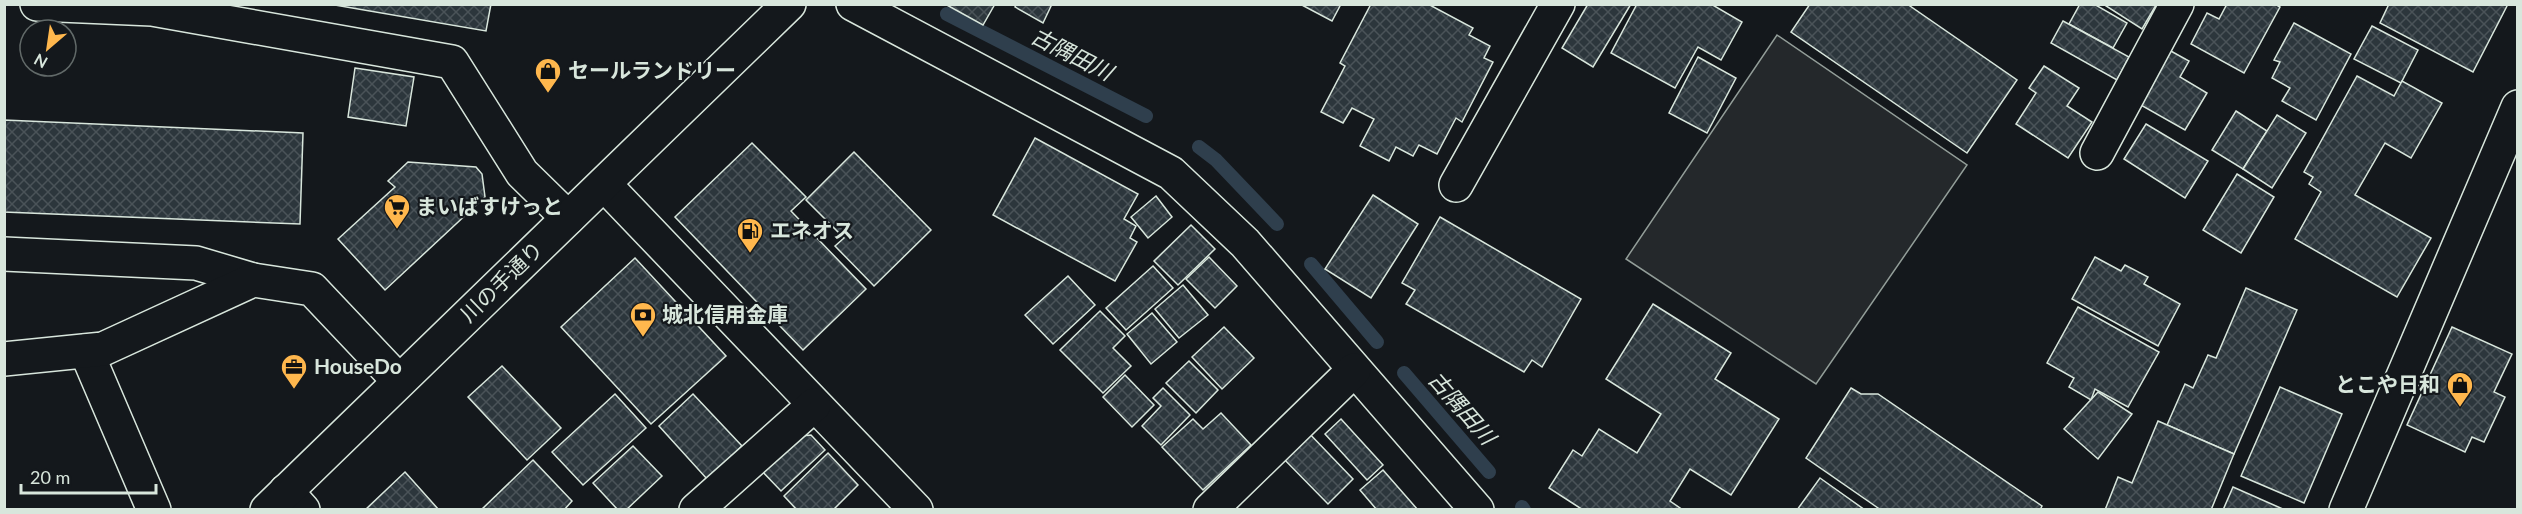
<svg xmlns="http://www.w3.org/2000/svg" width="2522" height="514" font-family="Lato,'Noto Sans JP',sans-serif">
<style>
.parking{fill:#24282b;stroke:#939e99;stroke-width:1.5}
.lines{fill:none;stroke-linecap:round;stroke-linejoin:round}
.stream{stroke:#2f3f4d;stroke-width:14}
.building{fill:url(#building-cross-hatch);stroke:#d8e6dc;stroke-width:1.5}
.minor-casing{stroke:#d8e6dc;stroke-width:36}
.major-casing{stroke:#d8e6dc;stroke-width:36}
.minor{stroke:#14181c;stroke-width:33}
.major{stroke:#14181c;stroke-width:33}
.labels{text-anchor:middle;stroke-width:4.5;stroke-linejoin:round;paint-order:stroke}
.poi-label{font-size:21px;font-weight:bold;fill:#d8e6dc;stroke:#14181c;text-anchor:start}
.street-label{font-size:21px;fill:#d8e6dc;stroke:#14181c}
.water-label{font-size:22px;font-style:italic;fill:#d8e6dc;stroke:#14181c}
</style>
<defs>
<pattern id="building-cross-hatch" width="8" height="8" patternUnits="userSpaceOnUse" patternTransform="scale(1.5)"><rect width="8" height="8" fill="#2c363c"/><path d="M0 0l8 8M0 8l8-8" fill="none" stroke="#4a5358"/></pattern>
</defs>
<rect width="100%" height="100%" fill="#14181c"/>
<path class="parking" d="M 1777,35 L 1967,165 L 1816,384 L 1626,259 Z"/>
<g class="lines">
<g class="stream">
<path d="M 947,14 L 1146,116"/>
<path d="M 1199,147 L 1216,160 L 1277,224"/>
<path d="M 1311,264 L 1377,342"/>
<path d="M 1404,373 L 1489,472"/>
<path d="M 1522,507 L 1524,510"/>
</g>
</g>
<g class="building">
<path d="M 329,4 L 491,4 L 486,31 Z"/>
<path d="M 945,4 L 995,4 L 983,25 Z"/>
<path d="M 1016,4 L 1052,4 L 1043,23 L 1015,7 Z"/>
<path d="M 1300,4 L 1341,4 L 1332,21 Z"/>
<path d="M 1371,4 L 1428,4 L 1473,28 L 1469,35 L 1490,46 L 1484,58 L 1493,62 L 1462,122 L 1456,118 L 1437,154 L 1419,145 L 1413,156 L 1396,147 L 1389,161 L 1360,146 L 1374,119 L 1352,108 L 1343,123 L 1321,112 L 1345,66 L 1340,63 Z"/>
<path d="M 1588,4 L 1631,4 L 1593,67 L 1562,48 Z"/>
<path d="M 1637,4 L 1711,4 L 1742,22 L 1721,60 L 1698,47 L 1675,88 L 1611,53 Z"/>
<path d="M 1810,4 L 1907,4 L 2017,80 L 1967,153 L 1791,32 Z"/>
<path d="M 2080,4 L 2094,4 L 2127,23 L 2113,48 L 2069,24 Z"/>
<path d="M 2103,4 L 2163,4 L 2161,8 L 2156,5 L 2142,29 Z"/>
<path d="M 2227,4 L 2275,4 L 2280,7 L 2244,73 L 2191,44 L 2207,13 L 2219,19 Z"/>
<path d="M 2389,4 L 2508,4 L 2473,72 L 2380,23 Z"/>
<path d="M 2063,21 L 2129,57 L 2117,80 L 2051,43 Z"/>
<path d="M 2294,23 L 2351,54 L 2316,120 L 2282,101 L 2290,88 L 2272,78 L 2280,62 L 2274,60 Z"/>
<path d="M 2372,26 L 2418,50 L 2401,83 L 2354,59 Z"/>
<path d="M 2169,50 L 2189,61 L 2180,77 L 2207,93 L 2185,130 L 2139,104 Z"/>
<path d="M 1698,57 L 1736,78 L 1707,133 L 1669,113 Z"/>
<path d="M 2044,66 L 2079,88 L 2067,106 L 2092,122 L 2068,158 L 2016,124 L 2036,93 L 2029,88 Z"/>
<path d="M 355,68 L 414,77 L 406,126 L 348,117 Z"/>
<path d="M 2357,76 L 2394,96 L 2402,81 L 2442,103 L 2411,158 L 2385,143 L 2355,195 L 2431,238 L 2397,297 L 2295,239 L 2321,192 L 2309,184 L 2313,177 L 2304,172 Z"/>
<path d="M 2236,111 L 2267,131 L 2243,169 L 2212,150 Z"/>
<path d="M 2277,115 L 2306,133 L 2272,188 L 2243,169 Z"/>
<path d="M 4,120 L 303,133 L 300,224 L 4,212 Z"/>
<path d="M 2146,124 L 2208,161 L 2185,198 L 2124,159 Z"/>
<path d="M 1035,138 L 1138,194 L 1124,219 L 1136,226 L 1130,238 L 1137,242 L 1115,281 L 993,215 Z"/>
<path d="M 752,143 L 806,197 L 791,211 L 866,289 L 803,350 L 675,217 Z"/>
<path d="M 854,152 L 931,230 L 874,286 L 835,246 L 844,238 L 806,200 Z"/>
<path d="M 408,162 L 476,167 L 482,174 L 485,197 L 385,290 L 338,239 L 395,187 L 388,181 Z"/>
<path d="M 2237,174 L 2274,197 L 2241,253 L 2203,230 Z"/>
<path d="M 1373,195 L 1418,224 L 1371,298 L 1325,269 Z"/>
<path d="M 1156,196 L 1172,217 L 1148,238 L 1131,217 Z"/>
<path d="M 1440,217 L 1581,299 L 1542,367 L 1532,360 L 1524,372 L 1406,304 L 1415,290 L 1402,283 Z"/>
<path d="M 1191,225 L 1215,249 L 1178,285 L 1154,261 Z"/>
<path d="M 1209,257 L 1237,286 L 1215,308 L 1186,279 Z"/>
<path d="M 2095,257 L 2121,271 L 2125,265 L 2148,277 L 2144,284 L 2180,304 L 2158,346 L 2072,299 Z"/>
<path d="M 635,258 L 726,356 L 651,424 L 561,327 Z"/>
<path d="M 1153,266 L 1173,288 L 1126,330 L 1106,308 Z"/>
<path d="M 1068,276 L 1095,305 L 1053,344 L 1025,315 Z"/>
<path d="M 1183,285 L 1208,315 L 1179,338 L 1155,309 Z"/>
<path d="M 2246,288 L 2297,310 L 2234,454 L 2167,425 L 2185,384 L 2193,388 L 2208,355 L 2216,358 Z"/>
<path d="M 1653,304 L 1731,353 L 1715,379 L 1779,419 L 1731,495 L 1690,469 L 1670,501 L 1683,510 L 1583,510 L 1549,488 L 1573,450 L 1582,456 L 1599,429 L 1637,453 L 1661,414 L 1606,379 Z"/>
<path d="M 2078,307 L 2159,352 L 2128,407 L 2095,389 L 2091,400 L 2069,387 L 2074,378 L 2047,363 Z"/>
<path d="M 1100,311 L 1125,336 L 1113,348 L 1131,366 L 1103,393 L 1060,350 Z"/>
<path d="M 1152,313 L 1177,342 L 1151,364 L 1127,334 Z"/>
<path d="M 1224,327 L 1254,358 L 1222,389 L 1192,357 Z"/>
<path d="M 2452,327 L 2512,354 L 2494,392 L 2505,397 L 2484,442 L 2472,437 L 2465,452 L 2407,425 Z"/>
<path d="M 1189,361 L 1218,390 L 1196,413 L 1166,383 Z"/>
<path d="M 502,366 L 561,428 L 527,460 L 468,397 Z"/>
<path d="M 1125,375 L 1154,405 L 1132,427 L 1103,397 Z"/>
<path d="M 2280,387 L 2342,414 L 2304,503 L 2241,476 Z"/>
<path d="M 1163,388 L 1190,415 L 1161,445 L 1142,426 L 1161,406 L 1153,398 Z"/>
<path d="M 1851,388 L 1861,394 L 1878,394 L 2042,506 L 2040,510 L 1881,510 L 1806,458 Z"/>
<path d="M 2098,392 L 2132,414 L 2098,459 L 2064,429 Z"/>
<path d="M 615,394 L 646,428 L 583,485 L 552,452 Z"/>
<path d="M 693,394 L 742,446 L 707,479 L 659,426 Z"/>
<path d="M 1221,413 L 1251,445 L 1203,490 L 1162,447 L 1193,419 L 1203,429 Z"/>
<path d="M 1341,419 L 1383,465 L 1367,480 L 1325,434 Z"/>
<path d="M 2158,421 L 2234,454 L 2211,510 L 2105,510 L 2118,477 L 2132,483 Z"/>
<path d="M 1305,429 L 1353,479 L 1328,504 L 1280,455 Z"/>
<path d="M 811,435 L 825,450 L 781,491 L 758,467 L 790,437 Z"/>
<path d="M 633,446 L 662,476 L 626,510 L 618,510 L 593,483 Z"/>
<path d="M 828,453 L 858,485 L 833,510 L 797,510 L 784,496 Z"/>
<path d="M 533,460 L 572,501 L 564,510 L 481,510 Z"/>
<path d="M 1383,470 L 1418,510 L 1377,510 L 1360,490 Z"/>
<path d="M 405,472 L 439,510 L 365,510 Z"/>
<path d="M 1820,478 L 1865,510 L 1797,510 Z"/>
<path d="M 2233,487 L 2285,510 L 2223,510 Z"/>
</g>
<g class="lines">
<g class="minor-casing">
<g id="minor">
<path d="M 37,4 L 152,9 L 452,62 L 522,173 L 568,218"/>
<path d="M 853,4 L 1171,173 L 1245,243 L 1477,510"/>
<path d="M 2097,153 L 2177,4"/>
<path d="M 604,184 L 916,510"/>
<path d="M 1456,185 L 1558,4"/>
<path d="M 4,254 L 196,263 L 253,280"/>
<path d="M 86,351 L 154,510"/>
<path d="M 4,359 L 103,349 L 253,280 L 312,289 L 399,381"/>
<path d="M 286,491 L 303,510"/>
<path d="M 696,510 L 814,405"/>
<path d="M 1210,510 L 1354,370"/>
<path d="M 2346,510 L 2518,107"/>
</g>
</g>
<g class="major-casing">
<path id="major" d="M 267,510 L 789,4"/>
</g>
<use href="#minor" class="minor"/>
<use href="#major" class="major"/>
</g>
<defs>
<g id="shop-pin" transform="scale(1.35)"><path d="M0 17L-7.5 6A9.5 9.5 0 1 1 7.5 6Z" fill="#ffb74d" stroke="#14181c"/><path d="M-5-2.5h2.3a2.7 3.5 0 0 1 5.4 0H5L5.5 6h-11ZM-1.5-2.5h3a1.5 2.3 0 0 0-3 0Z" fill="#111"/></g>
<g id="supermarket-pin" transform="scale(1.35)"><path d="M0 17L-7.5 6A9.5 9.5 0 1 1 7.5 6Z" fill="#ffb74d" stroke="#14181c"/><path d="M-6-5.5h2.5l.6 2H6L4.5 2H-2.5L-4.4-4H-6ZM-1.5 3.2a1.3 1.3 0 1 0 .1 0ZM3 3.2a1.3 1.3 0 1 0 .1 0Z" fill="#111"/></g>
<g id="fuel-pin" transform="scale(1.35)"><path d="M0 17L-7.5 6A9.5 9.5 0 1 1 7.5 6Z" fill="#ffb74d" stroke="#14181c"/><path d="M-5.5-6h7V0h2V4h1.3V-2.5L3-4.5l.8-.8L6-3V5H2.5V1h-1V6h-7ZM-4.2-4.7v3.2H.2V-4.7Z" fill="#111"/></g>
<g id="bank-pin" transform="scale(1.35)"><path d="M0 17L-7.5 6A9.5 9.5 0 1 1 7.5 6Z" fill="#ffb74d" stroke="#14181c"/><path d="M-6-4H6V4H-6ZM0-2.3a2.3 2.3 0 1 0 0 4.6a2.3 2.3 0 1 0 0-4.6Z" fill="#111"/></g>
<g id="office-pin" transform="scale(1.35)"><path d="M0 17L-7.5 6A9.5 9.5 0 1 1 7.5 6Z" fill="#ffb74d" stroke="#14181c"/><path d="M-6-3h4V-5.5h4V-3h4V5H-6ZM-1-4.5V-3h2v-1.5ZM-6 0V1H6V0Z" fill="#111"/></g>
</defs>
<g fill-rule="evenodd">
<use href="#shop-pin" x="548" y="71"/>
<use href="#supermarket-pin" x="397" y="207"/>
<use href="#fuel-pin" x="750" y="231"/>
<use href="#bank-pin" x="643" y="315"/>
<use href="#office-pin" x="294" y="367"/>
<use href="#shop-pin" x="2460" y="385"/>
</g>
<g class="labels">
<g class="poi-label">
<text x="568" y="78">セールランドリー</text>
<text x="416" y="214">まいばすけっと</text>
<text x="770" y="238">エネオス</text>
<text x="662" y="322">城北信用金庫</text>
<text x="314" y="374">HouseDo</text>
<text x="2440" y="392" text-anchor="end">とこや日和</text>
</g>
<g class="street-label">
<text transform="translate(502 282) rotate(-44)" y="7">川の手通り</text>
</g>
<g class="water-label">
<text transform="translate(1072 54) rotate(27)" y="8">古隅田川</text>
<text transform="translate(1462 408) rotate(49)" y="8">古隅田川</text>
</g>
</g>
<rect width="2522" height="514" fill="none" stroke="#d8e6dc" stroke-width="12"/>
<g transform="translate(48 48) rotate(209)"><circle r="28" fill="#14181c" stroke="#626a69" stroke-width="1.5"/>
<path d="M0-4.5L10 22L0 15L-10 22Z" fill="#ffb74d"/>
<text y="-9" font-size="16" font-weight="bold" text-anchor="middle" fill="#d8e6dc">N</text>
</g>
<path d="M21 484v9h135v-9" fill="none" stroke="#d8e6dc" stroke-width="3"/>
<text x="30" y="484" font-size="18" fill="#d8e6dc" stroke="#14181c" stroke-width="4.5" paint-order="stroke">20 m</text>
</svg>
